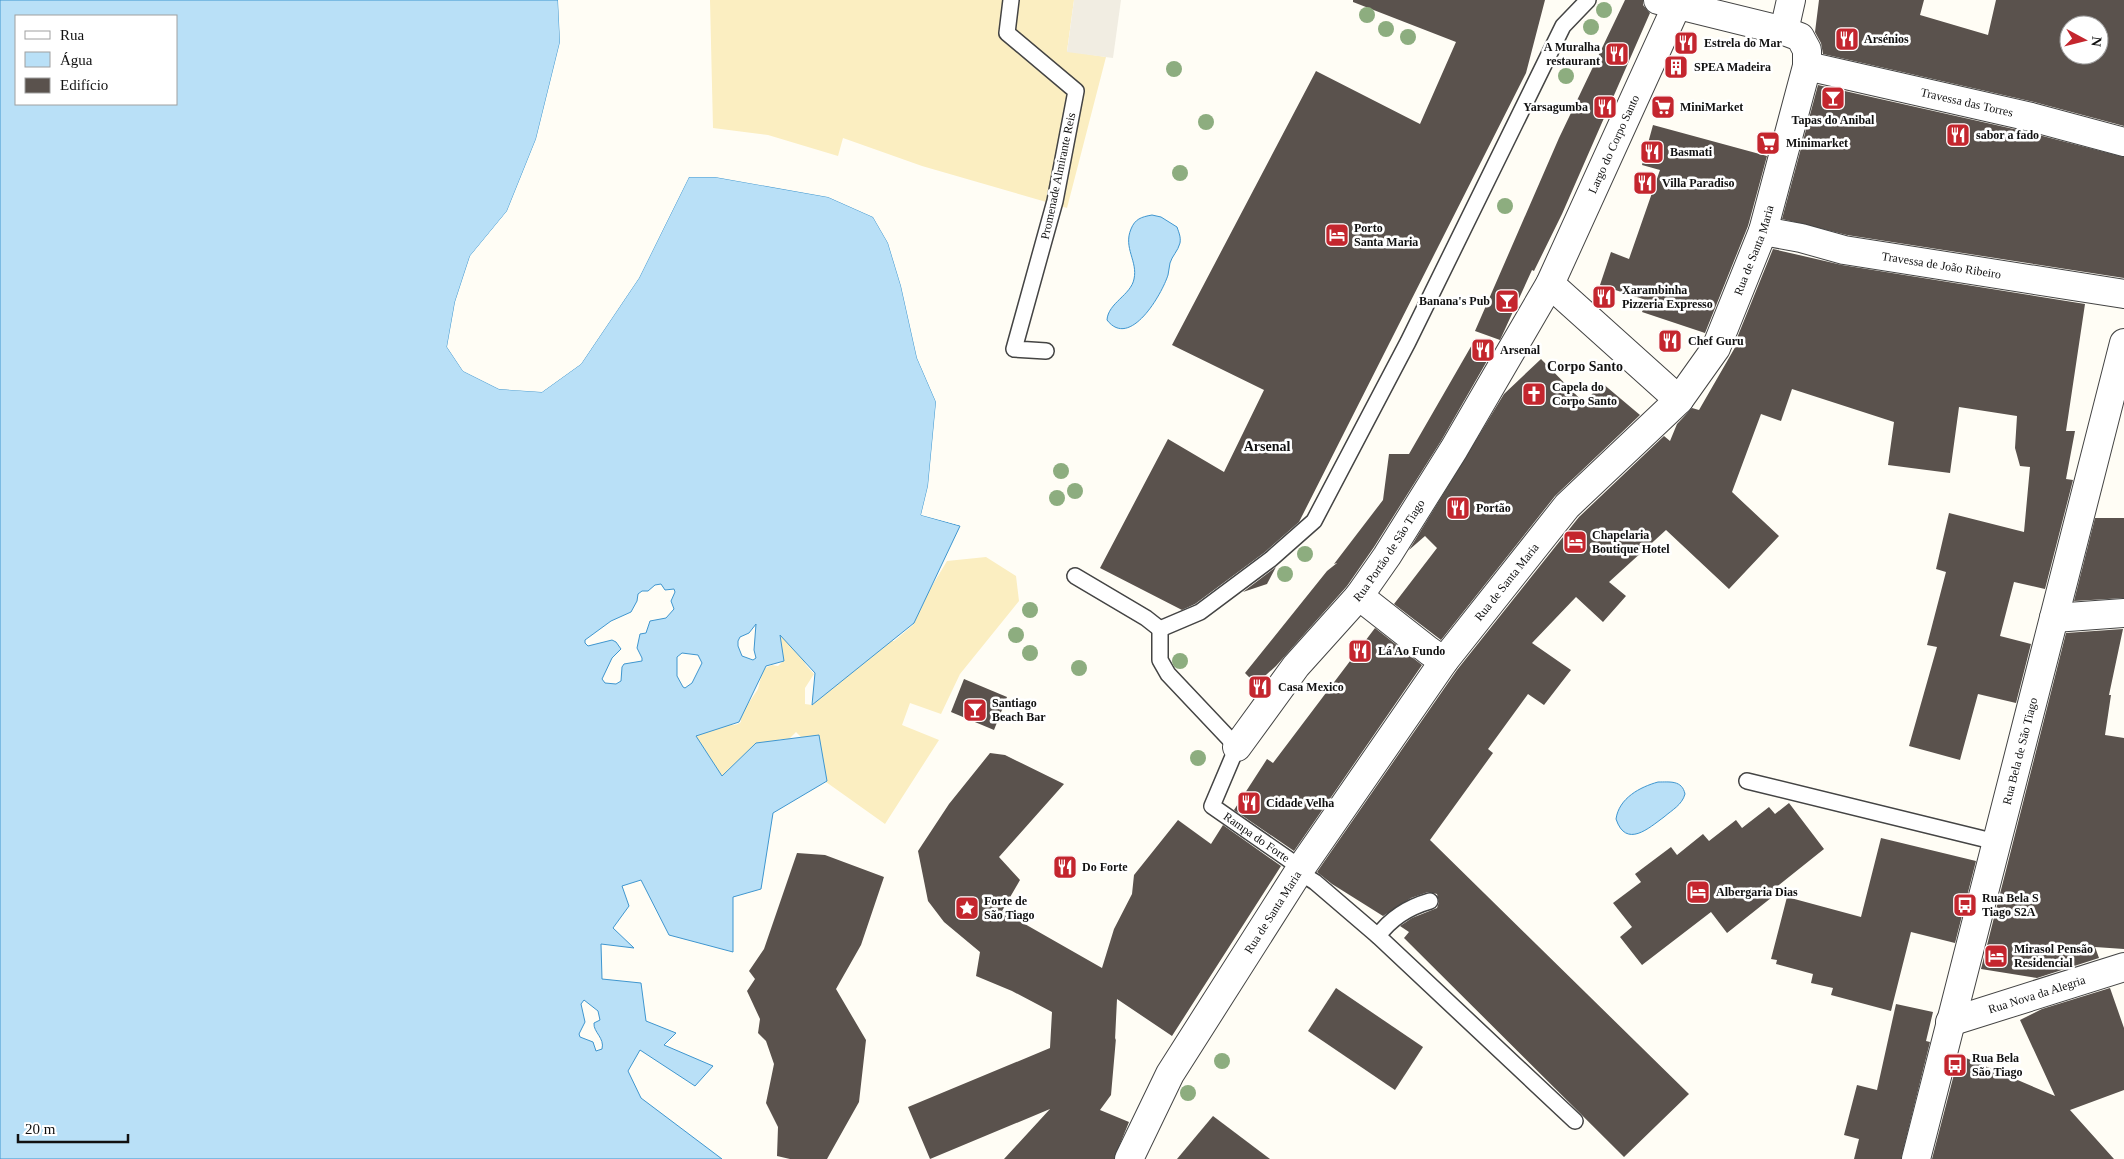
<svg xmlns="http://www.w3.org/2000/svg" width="2124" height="1159" font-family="'Times New Roman',serif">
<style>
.sand{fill:#fbeec1}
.plaza{fill:#f1ede2}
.water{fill:#b9e0f7;stroke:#3f96cf;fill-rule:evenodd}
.pier{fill:#fffdf5}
.building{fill:#5a524d;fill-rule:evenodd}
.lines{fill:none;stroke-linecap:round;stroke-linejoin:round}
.lane-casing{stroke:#444;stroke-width:18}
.street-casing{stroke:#444;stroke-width:30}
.lane{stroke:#fff;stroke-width:15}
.street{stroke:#fff;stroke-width:28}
.tree{fill:#8dad7f}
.labels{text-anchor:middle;stroke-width:5;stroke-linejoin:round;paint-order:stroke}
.poi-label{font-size:12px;font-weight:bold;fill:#111;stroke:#fff;text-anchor:start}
.street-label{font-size:12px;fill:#111;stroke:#fff}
.neighbourhood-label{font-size:14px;font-weight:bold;fill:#111;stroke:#fff}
</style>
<rect width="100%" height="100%" fill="#fffdf5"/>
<g class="sand">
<path d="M 710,0 L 1074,0 L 1067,51 L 1106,57 L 1067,208 L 922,166 L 843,138 L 838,156 L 768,135 L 713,128 Z"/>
<path d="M 986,557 L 1016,576 L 1019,601 L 960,674 L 941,714 L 910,703 L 902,725 L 939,740 L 885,824 L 826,782 L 817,737 L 801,737 L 796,732 L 789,739 L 780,739 L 727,775 L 720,777 L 695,738 L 700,729 C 707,727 714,725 721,724 C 729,723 733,728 741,722 L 740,716 L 758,689 L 763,669 L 772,665 L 778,666 L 784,660 L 777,653 L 778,635 L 795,645 L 806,665 L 814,674 L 805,688 L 805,704 L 812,705 L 826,690 L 889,641 L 894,641 L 913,625 L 917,611 L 947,561 Z"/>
</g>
<path class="plaza" d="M 1074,0 L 1121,0 L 1113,58 L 1067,52 Z"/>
<g class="water">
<path d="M 0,0 L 558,0 L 560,42 L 536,139 L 507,211 L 470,256 L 455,302 L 447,347 L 463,371 L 499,389 L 542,392 L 581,364 L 639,278 L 689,177 L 715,177 L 828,197 L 873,217 L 888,243 L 901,286 L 917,358 L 936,402 L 928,486 L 921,515 L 960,526 L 914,623 L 812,705 L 815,673 L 780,635 L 784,661 L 766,666 L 739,722 L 696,736 L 722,776 L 756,743 L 819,735 L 827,781 L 773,813 L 761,889 L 733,897 L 733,952 L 669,935 L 641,880 L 622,886 L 629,906 L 613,928 L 634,948 L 601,944 L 602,979 L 641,983 L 646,1021 L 676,1033 L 664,1045 L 713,1066 L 695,1086 L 640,1050 L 628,1071 L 641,1098 L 722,1159 L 0,1159 ZM 16,16 L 176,16 L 176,104 L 16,104 ZM 661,584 L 665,590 L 674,589 L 675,592 L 671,601 L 674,609 L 666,618 L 650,621 L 646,633 L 640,634 L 637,648 L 642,658 L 642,661 L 624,664 L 622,667 L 621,681 L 616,684 L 605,683 L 602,679 L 603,677 L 612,658 L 621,649 L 616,642 L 612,640 L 588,646 L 585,643 L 585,640 L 611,621 L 631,612 L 637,601 L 638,594 L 642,591 L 648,591 L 655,585 ZM 756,624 L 754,650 L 756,658 L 753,660 L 742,656 L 738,646 L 738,641 L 740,637 L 749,633 ZM 682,653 L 698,655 L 702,663 L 692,683 L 685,688 L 683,687 L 677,676 L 677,657 ZM 584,1000 L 598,1011 L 600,1020 L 594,1023 C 593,1032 605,1038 602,1049 L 596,1051 L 593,1042 L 580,1037 L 579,1034 L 585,1022 L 581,1004 Z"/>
<path d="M 1152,215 L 1161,217 L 1177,227 C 1179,233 1181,237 1180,243 C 1178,251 1172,256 1170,263 C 1169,267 1169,271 1168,275 C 1162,294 1130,350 1107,320 C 1108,303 1131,295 1134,279 C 1138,261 1123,248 1131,229 C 1135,219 1141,217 1152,215 Z"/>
<path d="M 1658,782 C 1670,782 1682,780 1685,794 C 1682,805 1672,810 1664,817 C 1649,828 1626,849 1616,819 C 1619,798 1640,787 1658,782 Z"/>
</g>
<path class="pier" d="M 558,0 L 560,0 L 563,42 L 538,140 L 509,212 L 472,257 L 457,302 L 450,347 L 465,370 L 500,386 L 542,389 L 579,362 L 637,277 L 688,175 L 715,174 L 828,195 L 874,215 L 890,242 L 904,285 L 919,357 L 938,401 L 930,487 L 924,513 L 961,523 L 962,526 L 921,515 L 928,486 L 936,402 L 917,358 L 901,286 L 888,243 L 873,217 L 828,197 L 715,177 L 689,177 L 639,278 L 581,364 L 542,392 L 499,389 L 463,371 L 447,347 L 455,302 L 470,256 L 507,211 L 536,139 L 560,42 Z"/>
<g class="building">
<path d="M 1353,0 L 1545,0 L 1526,73 L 1299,522 L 1265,552 L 1195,604 L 1182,610 L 1100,568 L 1168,439 L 1224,472 L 1264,390 L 1172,345 L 1316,71 L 1420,124 L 1456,42 L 1353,2 Z"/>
<path d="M 1625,0 L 1643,0 L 1643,5 L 1650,13 L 1562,214 L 1534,271 L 1532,270 L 1500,340 L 1475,331 L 1559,138 Z"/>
<path d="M 1819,0 L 1924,0 L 1920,15 L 1988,35 L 1996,0 L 2124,0 L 2124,126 L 2034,102 L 1823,54 L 1821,43 L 1815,32 ZM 2069,25 L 2099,25 L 2099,55 L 2069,55 Z"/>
<path d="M 1818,85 L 2027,132 L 2124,157 L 2124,278 L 1847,235 L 1782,219 Z"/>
<path d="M 1653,125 L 1767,156 L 1748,226 L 1705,333 L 1642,312 L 1646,300 L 1600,285 L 1611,252 L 1629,259 L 1660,170 L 1642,165 Z"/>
<path d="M 1773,249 L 1842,265 L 2085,304 L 2066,431 L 2075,431 L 2066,479 L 2073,480 L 2045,589 L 2014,582 L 2000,636 L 2031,644 L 2016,703 L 1978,694 L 1960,760 L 1909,746 L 1937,647 L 1927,645 L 1946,572 L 1936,569 L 1949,513 L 2024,532 L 2030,467 L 2020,466 L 2015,448 L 2017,416 L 1959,407 L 1950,473 L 1888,465 L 1894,422 L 1792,389 L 1781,421 L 1761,414 L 1732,492 L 1779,536 L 1729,589 L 1666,530 L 1609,582 L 1626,596 L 1603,622 L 1576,597 L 1532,643 L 1571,670 L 1544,705 L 1528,694 L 1488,749 L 1493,753 L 1430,840 L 1689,1094 L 1624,1157 L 1404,938 L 1409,932 L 1400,926 L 1412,918 L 1437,908 L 1439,902 L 1437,894 L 1428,892 L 1411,898 L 1383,916 L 1332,884 L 1317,872 L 1457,670 L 1579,517 L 1664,436 L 1670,441 L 1677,424 L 1692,408 L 1699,410 L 1737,344 L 1735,343 Z"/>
<path d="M 1473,343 L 1491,354 L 1441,441 L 1374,547 L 1347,586 L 1276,666 L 1256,684 L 1245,673 L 1327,571 L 1337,563 L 1334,564 L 1383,500 L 1389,454 L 1409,454 Z"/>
<path d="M 1541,359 L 1584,403 L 1602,383 L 1640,415 L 1555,496 L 1441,640 L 1394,604 L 1437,548 L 1425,536 L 1409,550 L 1504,394 Z"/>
<path d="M 2095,518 L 2124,518 L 2124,598 L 2074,601 Z"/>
<path d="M 1276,567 L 1267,584 L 1243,592 Z"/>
<path d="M 1375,628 L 1422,665 L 1294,851 L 1234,810 L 1267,759 L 1273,763 Z"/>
<path d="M 2123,629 L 2109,695 L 2111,695 L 2105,735 L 2124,738 L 2124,949 L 2095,947 L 2099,958 L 2037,978 L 1981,969 L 2066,633 Z"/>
<path d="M 964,679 L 1007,697 L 994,730 L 951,712 Z"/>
<path d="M 990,753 L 1005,755 L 1064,784 L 999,857 L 1020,880 L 1002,911 L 1102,968 L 1114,929 L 1132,894 L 1134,875 L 1178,820 L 1211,844 L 1223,825 L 1281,866 L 1172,1036 L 1117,999 L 1115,1040 L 1116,1038 L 1111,1095 L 1100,1110 L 1129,1122 L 1114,1159 L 1004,1159 L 1050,1109 L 930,1159 L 908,1107 L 1050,1048 L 1052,1012 L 1012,991 L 976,976 L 980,952 L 944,922 L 928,901 L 918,851 L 949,804 Z"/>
<path d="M 1789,803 L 1824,849 L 1769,893 L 1776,894 L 1727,933 L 1711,912 L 1642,965 L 1620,937 L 1632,927 L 1613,903 L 1641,882 L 1635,874 L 1671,847 L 1677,855 L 1703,834 L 1709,841 L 1736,820 L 1742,828 L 1769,807 L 1775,814 Z"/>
<path d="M 1881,838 L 1976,861 L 1955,943 L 1911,932 L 1891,1011 L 1831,995 L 1833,988 L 1811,983 L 1813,974 L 1776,964 L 1777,960 L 1771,959 L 1787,897 L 1861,917 Z"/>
<path d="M 797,853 L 825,855 L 884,877 L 861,945 L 836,989 L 866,1040 L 859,1102 L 827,1159 L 790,1159 L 777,1156 L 778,1127 L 766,1103 L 774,1064 L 766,1041 L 758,1033 L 760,1019 L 747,991 L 755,979 L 749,971 L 764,949 Z"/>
<path d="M 1336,988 L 1423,1047 L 1395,1090 L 1308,1031 Z"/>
<path d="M 2110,988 L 2124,1028 L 2124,1090 L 2070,1110 L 2114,1159 L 1932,1159 L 1959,1055 L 2055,1096 L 2020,1020 L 2042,1009 Z"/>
<path d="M 1896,1004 L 1933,1012 L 1926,1041 L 1930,1042 L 1901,1159 L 1854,1159 L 1859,1139 L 1844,1135 L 1857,1085 L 1877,1090 Z"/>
<path d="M 1213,1116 L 1270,1159 L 1177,1159 Z"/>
</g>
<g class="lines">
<g class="lane-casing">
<g id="lane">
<path d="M 1011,0 L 1007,33 L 1076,91 L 1055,201 L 1014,349 L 1046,351"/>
<path d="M 1075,576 L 1146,618 L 1160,629"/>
<path d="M 1160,629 L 1200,612 L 1271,559 L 1314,521 L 1408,342 L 1563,26 L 1588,0"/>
<path id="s1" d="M 1160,629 L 1160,660 L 1168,674 L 1237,747 L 1212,806 L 1301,868"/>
<path d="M 1747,781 L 1996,842"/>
<path d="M 1299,872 L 1315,882 L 1378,936 L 1575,1121"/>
<path d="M 1378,936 C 1391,918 1409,907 1430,901"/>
</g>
</g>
<g class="street-casing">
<g id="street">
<path d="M 1784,31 L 1791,0"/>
<path id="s2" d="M 1807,66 L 2031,117 L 2124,142"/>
<path id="s3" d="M 1763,231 L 1801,238 L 1844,250 L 2124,294"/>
<path d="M 1550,284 L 1679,400"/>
<path d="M 1359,596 L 1429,651 L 1444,661"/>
<path d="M 2054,618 L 2124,613"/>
<path id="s4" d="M 1237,747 L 1296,666 L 1359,596 L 1387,556 L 1454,449 L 1550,284 L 1677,5"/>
<path id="s5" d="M 1950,1022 L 2124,967"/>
<path id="s6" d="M 1129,1159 L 1170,1074 L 1301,868 L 1444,661 L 1567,506 L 1679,400 L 1716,348 L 1763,231 L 1807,66 L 1807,50 L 1800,37 L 1784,31 L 1658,0"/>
<path id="s7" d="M 1916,1159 L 2124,343"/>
</g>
</g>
<use href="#lane" class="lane"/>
<use href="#street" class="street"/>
</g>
<g class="tree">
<circle cx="1604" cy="10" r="8"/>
<circle cx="1367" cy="15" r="8"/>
<circle cx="1591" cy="27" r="8"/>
<circle cx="1386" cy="29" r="8"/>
<circle cx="1408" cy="37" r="8"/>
<circle cx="1174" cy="69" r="8"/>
<circle cx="1566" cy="76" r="8"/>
<circle cx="1206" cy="122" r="8"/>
<circle cx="1180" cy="173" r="8"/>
<circle cx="1505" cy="206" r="8"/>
<circle cx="1061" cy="471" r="8"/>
<circle cx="1075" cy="491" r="8"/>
<circle cx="1057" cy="498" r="8"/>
<circle cx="1305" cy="554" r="8"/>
<circle cx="1285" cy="574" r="8"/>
<circle cx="1030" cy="610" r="8"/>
<circle cx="1016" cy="635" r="8"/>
<circle cx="1030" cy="653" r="8"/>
<circle cx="1180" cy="661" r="8"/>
<circle cx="1079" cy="668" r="8"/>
<circle cx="1198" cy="758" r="8"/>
<circle cx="1222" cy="1061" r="8"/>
<circle cx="1188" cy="1093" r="8"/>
</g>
<defs>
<g id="restaurant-square" transform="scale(1.25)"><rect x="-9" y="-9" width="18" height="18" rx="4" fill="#c4262e" stroke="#fff"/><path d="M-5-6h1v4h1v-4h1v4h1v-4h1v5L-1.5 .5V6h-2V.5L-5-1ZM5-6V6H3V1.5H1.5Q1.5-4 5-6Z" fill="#fff"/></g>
<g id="building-square" transform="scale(1.25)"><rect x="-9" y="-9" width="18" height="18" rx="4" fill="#c4262e" stroke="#fff"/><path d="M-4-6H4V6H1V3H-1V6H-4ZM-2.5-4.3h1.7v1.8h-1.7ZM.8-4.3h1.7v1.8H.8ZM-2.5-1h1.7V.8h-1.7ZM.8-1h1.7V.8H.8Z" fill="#fff"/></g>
<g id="bar-square" transform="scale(1.25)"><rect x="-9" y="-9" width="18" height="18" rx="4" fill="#c4262e" stroke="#fff"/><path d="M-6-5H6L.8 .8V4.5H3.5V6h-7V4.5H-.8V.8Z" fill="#fff"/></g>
<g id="supermarket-square" transform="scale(1.25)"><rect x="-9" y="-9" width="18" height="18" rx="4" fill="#c4262e" stroke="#fff"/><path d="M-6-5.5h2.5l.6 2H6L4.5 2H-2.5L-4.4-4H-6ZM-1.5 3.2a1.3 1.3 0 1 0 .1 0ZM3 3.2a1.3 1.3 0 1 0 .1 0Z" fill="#fff"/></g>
<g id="hotel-square" transform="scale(1.25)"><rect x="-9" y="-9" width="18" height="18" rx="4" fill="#c4262e" stroke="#fff"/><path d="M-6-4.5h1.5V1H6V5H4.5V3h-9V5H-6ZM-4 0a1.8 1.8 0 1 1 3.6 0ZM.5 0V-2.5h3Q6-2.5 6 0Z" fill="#fff"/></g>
<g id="church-square" transform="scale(1.25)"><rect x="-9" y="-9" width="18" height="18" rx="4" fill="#c4262e" stroke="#fff"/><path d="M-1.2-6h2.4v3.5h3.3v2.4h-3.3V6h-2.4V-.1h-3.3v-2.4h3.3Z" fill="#fff"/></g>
<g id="bus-square" transform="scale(1.25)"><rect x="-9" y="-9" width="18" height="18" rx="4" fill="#c4262e" stroke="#fff"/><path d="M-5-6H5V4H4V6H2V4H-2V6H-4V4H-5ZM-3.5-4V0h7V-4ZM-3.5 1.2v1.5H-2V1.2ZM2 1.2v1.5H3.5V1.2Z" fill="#fff"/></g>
<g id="sight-square" transform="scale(1.25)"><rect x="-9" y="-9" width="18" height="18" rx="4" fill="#c4262e" stroke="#fff"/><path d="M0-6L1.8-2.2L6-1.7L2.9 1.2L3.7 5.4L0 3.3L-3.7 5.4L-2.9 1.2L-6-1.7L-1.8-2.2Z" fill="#fff"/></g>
</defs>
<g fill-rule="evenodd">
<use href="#restaurant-square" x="1847" y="39"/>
<use href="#restaurant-square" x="1686" y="43"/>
<use href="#restaurant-square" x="1617" y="54"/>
<use href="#building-square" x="1676" y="67"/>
<use href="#bar-square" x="1833" y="98"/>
<use href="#restaurant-square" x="1605" y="107"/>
<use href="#supermarket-square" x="1663" y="107"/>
<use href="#restaurant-square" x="1958" y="135"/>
<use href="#supermarket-square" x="1768" y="143"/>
<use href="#restaurant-square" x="1652" y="152"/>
<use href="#restaurant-square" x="1645" y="183"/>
<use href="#hotel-square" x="1337" y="235"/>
<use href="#restaurant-square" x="1604" y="297"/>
<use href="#bar-square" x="1507" y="301"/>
<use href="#restaurant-square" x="1670" y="341"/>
<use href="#restaurant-square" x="1483" y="350"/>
<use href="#church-square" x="1534" y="394"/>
<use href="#restaurant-square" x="1458" y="508"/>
<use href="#hotel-square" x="1575" y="542"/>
<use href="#restaurant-square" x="1360" y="651"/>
<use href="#restaurant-square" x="1260" y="687"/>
<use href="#bar-square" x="975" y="710"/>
<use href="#restaurant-square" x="1249" y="803"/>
<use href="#restaurant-square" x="1065" y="867"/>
<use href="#hotel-square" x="1698" y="892"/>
<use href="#bus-square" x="1965" y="905"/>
<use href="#sight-square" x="967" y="908"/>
<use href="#hotel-square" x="1996" y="956"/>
<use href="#bus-square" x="1955" y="1065"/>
</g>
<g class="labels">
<g class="poi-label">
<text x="1864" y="43">Arsénios</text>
<text x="1704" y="47">Estrela do Mar</text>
<text x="1600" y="51" text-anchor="end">A Muralha<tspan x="1600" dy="14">restaurant</tspan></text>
<text x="1694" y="71">SPEA Madeira</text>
<text x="1588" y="111" text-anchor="end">Yarsagumba</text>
<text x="1680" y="111">MiniMarket</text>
<text x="1833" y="124" text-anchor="middle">Tapas do Anibal</text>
<text x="1976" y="139">sabor a fado</text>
<text x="1786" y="147">Minimarket</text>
<text x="1670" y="156">Basmati</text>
<text x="1662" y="187">Villa Paradiso</text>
<text x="1354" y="232">Porto<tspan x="1354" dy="14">Santa Maria</tspan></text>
<text x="1622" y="294">Xarambinha<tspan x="1622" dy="14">Pizzeria Expresso</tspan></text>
<text x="1490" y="305" text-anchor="end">Banana's Pub</text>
<text x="1688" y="345">Chef Guru</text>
<text x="1500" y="354">Arsenal</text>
<text x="1552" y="391">Capela do<tspan x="1552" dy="14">Corpo Santo</tspan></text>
<text x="1476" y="512">Portão</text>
<text x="1592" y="539">Chapelaria<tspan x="1592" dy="14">Boutique Hotel</tspan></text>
<text x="1378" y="655">Lá Ao Fundo</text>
<text x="1278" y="691">Casa Mexico</text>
<text x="992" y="707">Santiago<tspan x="992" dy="14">Beach Bar</tspan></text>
<text x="1266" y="807">Cidade Velha</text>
<text x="1082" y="871">Do Forte</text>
<text x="1716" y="896">Albergaria Dias</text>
<text x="1982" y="902">Rua Bela S<tspan x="1982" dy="14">Tiago S2A</tspan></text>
<text x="984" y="905">Forte de<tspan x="984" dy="14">São Tiago</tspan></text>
<text x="2014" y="953">Mirasol Pensão<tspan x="2014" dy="14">Residencial</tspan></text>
<text x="1972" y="1062">Rua Bela<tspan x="1972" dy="14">São Tiago</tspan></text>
</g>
<g class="street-label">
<text dy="4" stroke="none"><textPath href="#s2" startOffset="164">Travessa das Torres</textPath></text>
<text dy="4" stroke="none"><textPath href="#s4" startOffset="714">Largo do Corpo Santo</textPath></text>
<text transform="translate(1058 176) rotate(-78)" y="4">Promenade Almirante Reis</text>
<text dy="4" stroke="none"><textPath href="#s6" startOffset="1111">Rua de Santa Maria</textPath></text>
<text dy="4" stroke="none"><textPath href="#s3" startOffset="182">Travessa de João Ribeiro</textPath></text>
<text dy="4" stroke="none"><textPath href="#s4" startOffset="249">Rua Portão de São Tiago</textPath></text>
<text dy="4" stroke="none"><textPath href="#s6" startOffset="691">Rua de Santa Maria</textPath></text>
<text dy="4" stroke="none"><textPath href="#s7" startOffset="421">Rua Bela de São Tiago</textPath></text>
<text dy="4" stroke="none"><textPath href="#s1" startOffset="266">Rampa do Forte</textPath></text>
<text dy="4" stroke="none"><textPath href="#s6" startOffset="286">Rua de Santa Maria</textPath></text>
<text dy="4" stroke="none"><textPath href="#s5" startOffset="91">Rua Nova da Alegria</textPath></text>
</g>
<g class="neighbourhood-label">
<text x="1585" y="371">Corpo Santo</text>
<text x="1267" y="451">Arsenal</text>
</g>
</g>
<rect x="15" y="15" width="162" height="90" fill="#ffffff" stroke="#a0a0a0"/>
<rect x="25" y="31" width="25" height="8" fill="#ffffff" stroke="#a0a0a0"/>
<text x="60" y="40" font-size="15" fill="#111111">Rua</text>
<rect x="25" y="52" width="25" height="15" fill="#b9e0f7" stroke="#a0a0a0"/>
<text x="60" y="65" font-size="15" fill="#111111">Água</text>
<rect x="25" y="78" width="25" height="15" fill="#5a524d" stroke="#a0a0a0"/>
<text x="60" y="90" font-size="15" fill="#111111">Edifício</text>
<g transform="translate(2084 40) rotate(97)"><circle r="24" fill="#ffffff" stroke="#a0a0a0"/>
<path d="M0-4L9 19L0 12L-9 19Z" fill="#c4262e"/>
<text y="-8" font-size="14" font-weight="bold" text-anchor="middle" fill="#111111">N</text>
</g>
<path d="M18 1134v8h110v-8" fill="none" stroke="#111111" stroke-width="2.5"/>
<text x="25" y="1134" font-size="15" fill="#111111" stroke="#ffffff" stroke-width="4" paint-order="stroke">20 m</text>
</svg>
